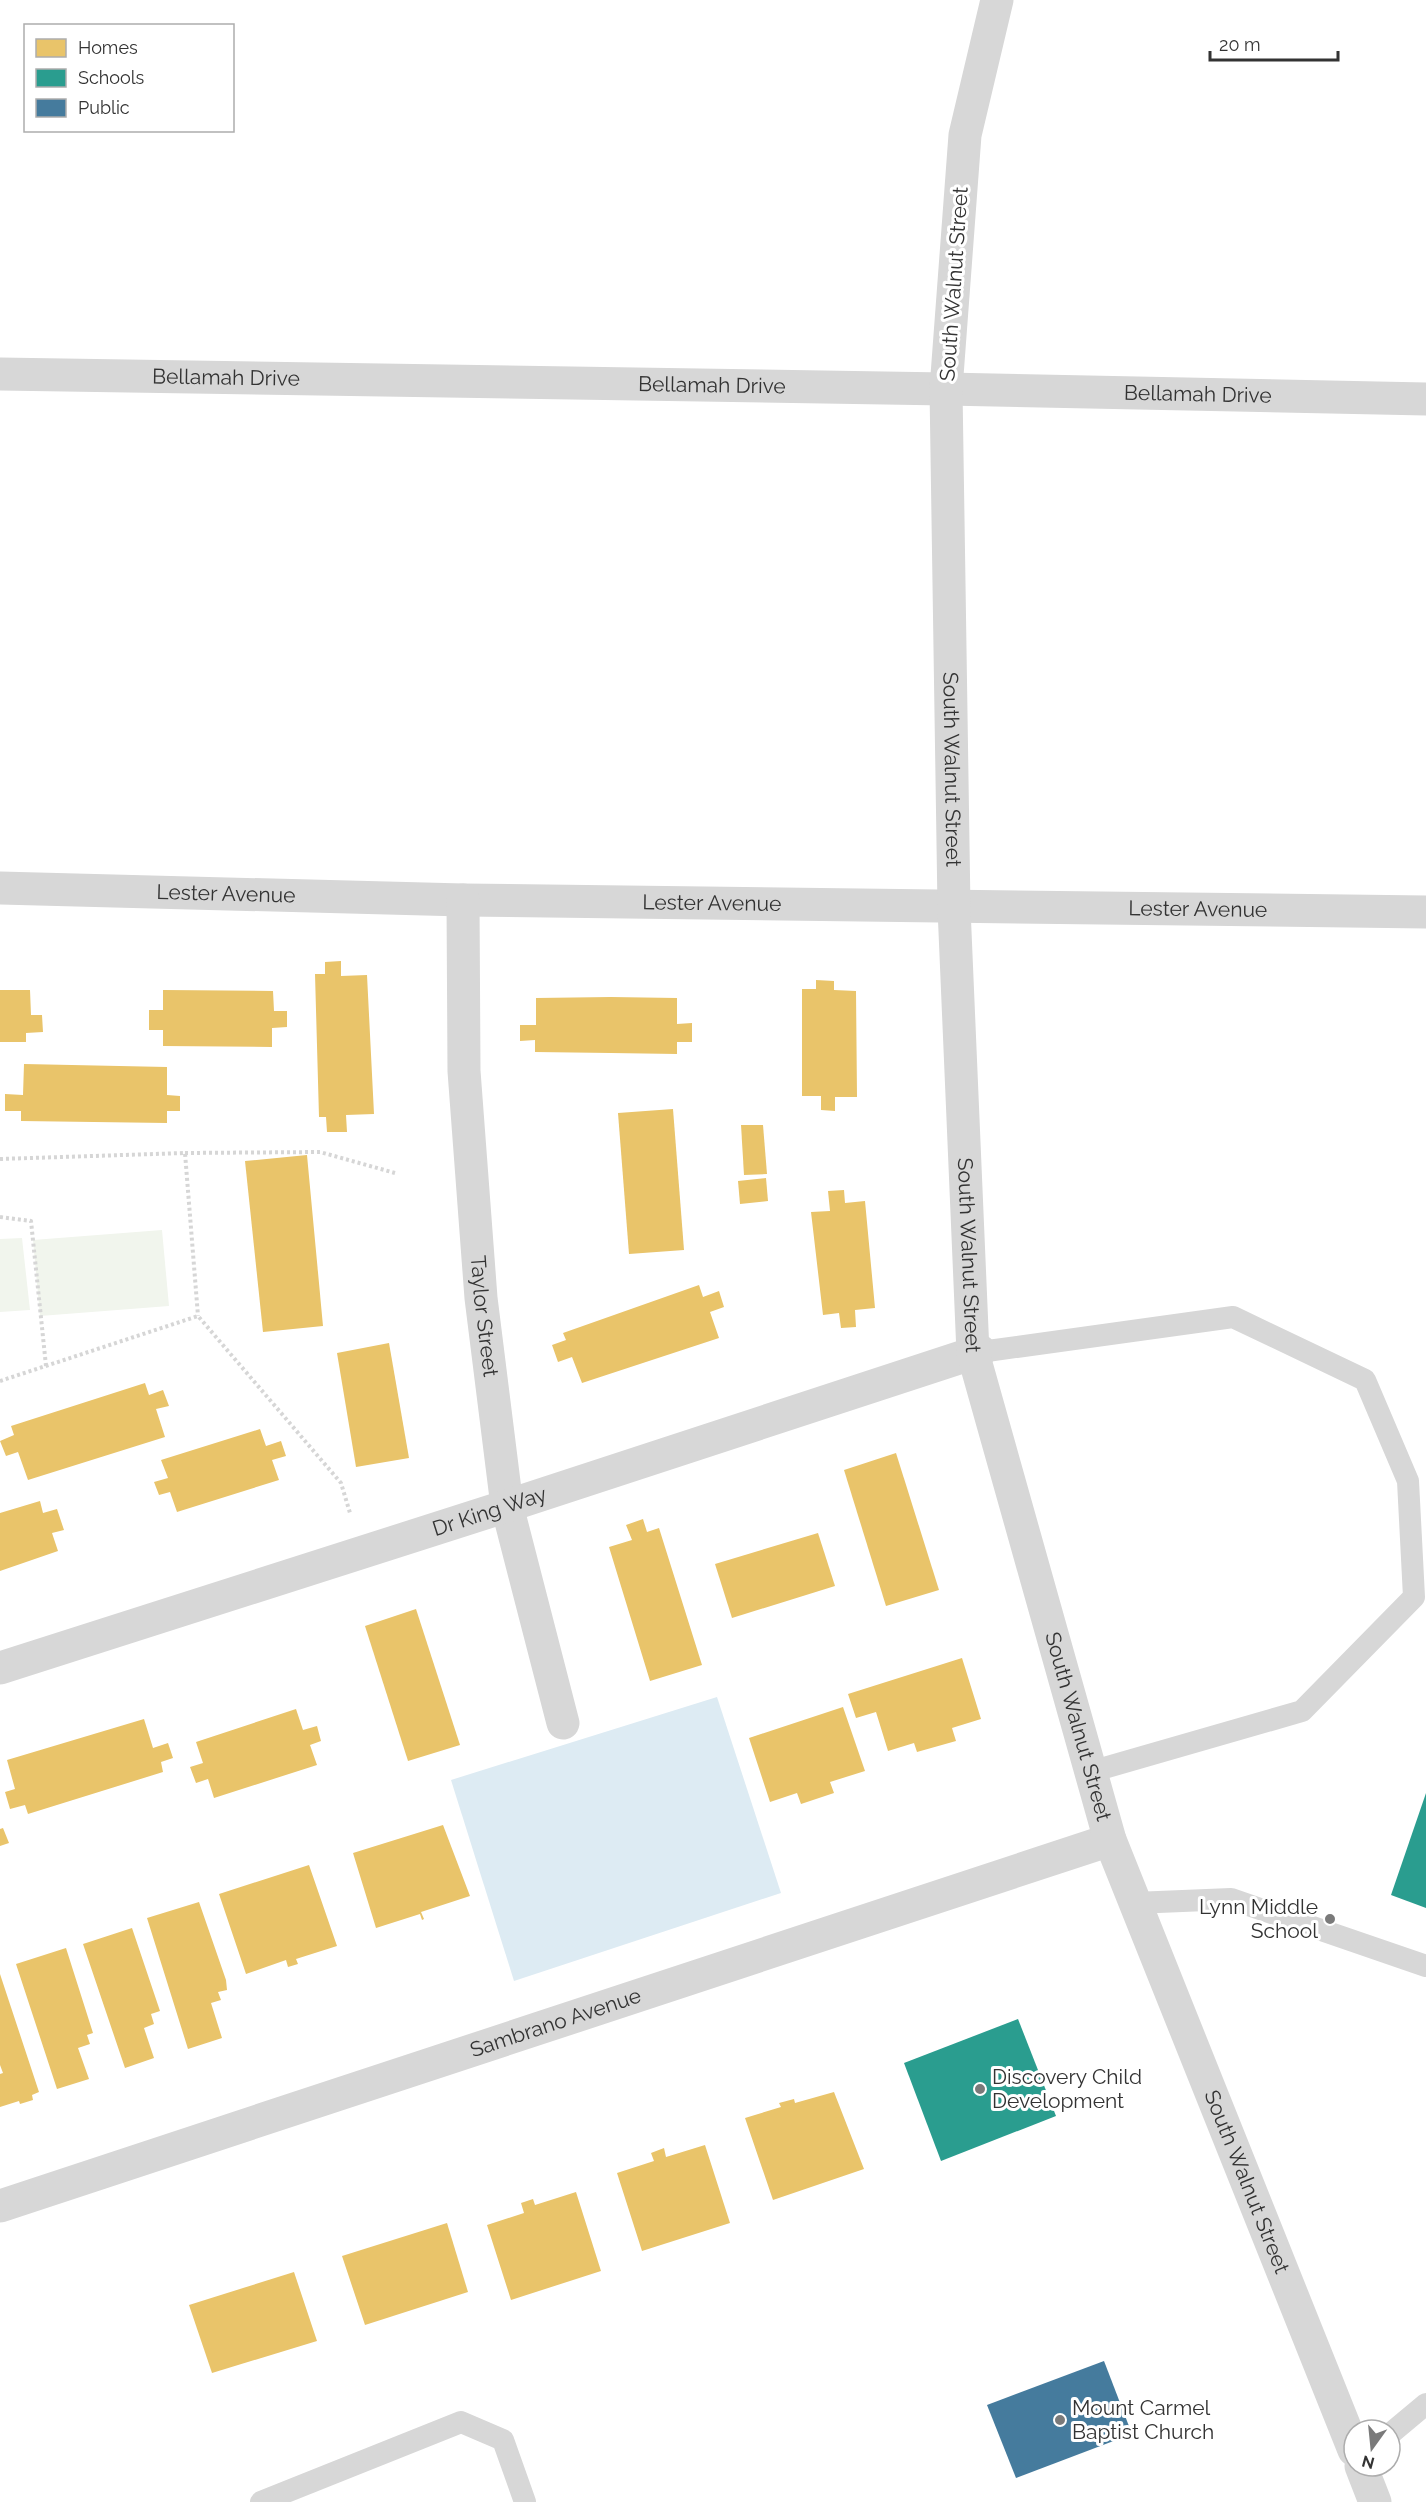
<svg xmlns="http://www.w3.org/2000/svg" width="1426" height="2502" font-family="Raleway,sans-serif">
<style>
.green{fill:#f1f5ed}
.water{fill:#ddebf3}
.homes{fill:#e9c46a}
.schools{fill:#2a9d8f}
.public{fill:#457b9d}
.lines{fill:none;stroke-linecap:round;stroke-linejoin:round}
.path{stroke:#d6d6d6;stroke-width:4;stroke-dasharray:3 3;stroke-linecap:butt}
.service{stroke:#d7d7d7;stroke-width:22}
.minor{stroke:#d7d7d7;stroke-width:33}
.tertiary{stroke:#d7d7d7;stroke-width:33}
.poi-dot{fill:#7a7a7a;stroke:#fff;stroke-width:2}
.labels{text-anchor:middle;stroke-width:6;stroke-linejoin:round;paint-order:stroke}
.street-label{font-size:21px;fill:#333;stroke:#fff}
.poi-label{font-size:21px;fill:#333;stroke:#fff;text-anchor:start}
</style>
<rect width="100%" height="100%" fill="#fff"/>
<g class="green">
<path d="M 162,1230 L 169,1306 L 40,1316 L 33,1240 Z"/>
<path d="M 22,1238 L 30,1310 L 0,1312 L 0,1239 Z"/>
</g>
<path class="water" d="M 717,1697 L 781,1893 L 514,1981 L 451,1780 Z"/>
<g class="homes">
<path d="M 341,961 L 341,976 L 367,975 L 374,1114 L 346,1115 L 347,1132 L 327,1132 L 326,1117 L 319,1117 L 315,974 L 325,974 L 325,962 Z"/>
<path d="M 816,980 L 834,981 L 834,990 L 856,991 L 857,1097 L 835,1097 L 835,1111 L 821,1110 L 821,1096 L 802,1096 L 802,989 L 816,989 Z"/>
<path d="M 0,990 L 30,990 L 31,1015 L 42,1015 L 43,1032 L 26,1033 L 26,1042 L 0,1042 Z"/>
<path d="M 163,990 L 273,991 L 274,1011 L 287,1011 L 287,1027 L 272,1028 L 272,1047 L 163,1046 L 163,1030 L 149,1030 L 149,1010 L 163,1010 Z"/>
<path d="M 611,997 L 677,998 L 677,1024 L 692,1023 L 692,1042 L 677,1042 L 677,1054 L 611,1053 L 535,1052 L 535,1040 L 520,1041 L 520,1025 L 536,1025 L 536,998 Z"/>
<path d="M 24,1064 L 167,1067 L 167,1095 L 180,1096 L 180,1111 L 167,1111 L 167,1123 L 21,1121 L 21,1111 L 5,1111 L 5,1094 L 23,1095 Z"/>
<path d="M 673,1109 L 684,1250 L 629,1254 L 618,1113 Z"/>
<path d="M 741,1125 L 763,1125 L 767,1174 L 744,1175 Z"/>
<path d="M 307,1155 L 323,1326 L 263,1332 L 245,1161 Z"/>
<path d="M 766,1178 L 768,1201 L 740,1204 L 738,1181 Z"/>
<path d="M 844,1190 L 845,1203 L 865,1201 L 875,1308 L 855,1310 L 856,1327 L 841,1328 L 839,1313 L 823,1315 L 811,1212 L 830,1211 L 828,1191 Z"/>
<path d="M 699,1285 L 703,1297 L 719,1291 L 724,1307 L 710,1312 L 719,1338 L 582,1383 L 572,1357 L 558,1362 L 552,1345 L 566,1340 L 563,1333 Z"/>
<path d="M 389,1343 L 409,1458 L 356,1467 L 337,1353 Z"/>
<path d="M 145,1383 L 149,1395 L 163,1390 L 169,1406 L 156,1409 L 165,1437 L 28,1480 L 18,1452 L 6,1456 L 0,1441 L 14,1435 L 11,1426 Z"/>
<path d="M 260,1429 L 266,1446 L 281,1441 L 286,1456 L 272,1460 L 279,1480 L 177,1512 L 170,1492 L 159,1495 L 154,1482 L 168,1478 L 161,1460 Z"/>
<path d="M 896,1453 L 939,1590 L 886,1606 L 844,1470 Z"/>
<path d="M 40,1501 L 43,1513 L 57,1509 L 64,1530 L 52,1533 L 58,1551 L 0,1571 L 0,1513 Z"/>
<path d="M 643,1519 L 647,1532 L 659,1528 L 702,1665 L 650,1681 L 609,1547 L 632,1540 L 626,1525 Z"/>
<path d="M 818,1533 L 835,1586 L 732,1618 L 715,1564 Z"/>
<path d="M 416,1609 L 460,1745 L 408,1761 L 365,1626 Z"/>
<path d="M 962,1658 L 981,1719 L 952,1728 L 956,1741 L 917,1752 L 914,1743 L 888,1751 L 876,1712 L 856,1718 L 848,1694 Z"/>
<path d="M 843,1707 L 865,1771 L 830,1782 L 834,1793 L 801,1804 L 797,1793 L 770,1802 L 749,1738 Z"/>
<path d="M 296,1709 L 303,1730 L 317,1726 L 321,1741 L 310,1745 L 317,1765 L 214,1798 L 208,1779 L 196,1783 L 190,1767 L 203,1763 L 196,1742 Z"/>
<path d="M 144,1719 L 153,1748 L 168,1743 L 173,1758 L 161,1762 L 163,1772 L 28,1814 L 25,1805 L 10,1809 L 5,1792 L 15,1789 L 7,1760 Z"/>
<path d="M 443,1825 L 470,1896 L 421,1912 L 424,1919 L 422,1920 L 420,1914 L 376,1928 L 353,1853 Z"/>
<path d="M 3,1828 L 9,1843 L 0,1846 L 0,1829 Z"/>
<path d="M 309,1865 L 337,1946 L 296,1959 L 298,1964 L 288,1967 L 286,1960 L 246,1974 L 219,1894 Z"/>
<path d="M 199,1902 L 226,1980 L 227,1990 L 218,1992 L 221,2000 L 211,2003 L 222,2038 L 188,2049 L 147,1918 Z"/>
<path d="M 132,1928 L 160,2011 L 151,2014 L 154,2024 L 144,2028 L 154,2058 L 125,2068 L 83,1944 Z"/>
<path d="M 66,1948 L 93,2033 L 87,2035 L 90,2044 L 78,2048 L 89,2079 L 57,2089 L 16,1964 Z"/>
<path d="M 0,1974 L 39,2092 L 32,2095 L 33,2100 L 20,2104 L 19,2101 L 0,2107 L 0,2074 L 3,2073 L 0,2065 Z"/>
<path d="M 834,2092 L 864,2169 L 773,2200 L 745,2118 L 781,2107 L 779,2103 L 794,2099 L 795,2103 Z"/>
<path d="M 705,2145 L 730,2223 L 642,2251 L 617,2173 L 654,2161 L 651,2153 L 664,2148 L 666,2157 Z"/>
<path d="M 576,2192 L 601,2271 L 511,2300 L 487,2225 L 524,2213 L 521,2203 L 533,2199 L 535,2205 Z"/>
<path d="M 447,2223 L 468,2292 L 365,2325 L 342,2256 Z"/>
<path d="M 294,2272 L 317,2341 L 212,2373 L 189,2305 Z"/>
</g>
<g class="schools">
<path d="M 1426,1793 L 1426,1908 L 1391,1895 Z"/>
<path d="M 1018,2019 L 1056,2116 L 941,2161 L 904,2063 Z"/>
</g>
<path class="public" d="M 1104,2361 L 1132,2434 L 1016,2478 L 987,2405 Z"/>
<g class="lines">
<g class="path">
<path d="M 185,1153 L 320,1152 L 395,1173"/>
<path d="M 0,1159 L 185,1153 L 198,1316"/>
<path d="M 0,1217 L 31,1221 L 46,1366"/>
<path d="M 0,1381 L 198,1316 L 341,1483 L 350,1513"/>
</g>
<g class="service">
<path d="M 973,1353 L 1233,1317 L 1365,1380 L 1408,1481 L 1414,1597 L 1302,1711 L 1090,1772"/>
<path d="M 1134,1903 L 1231,1899 L 1426,1966"/>
<path d="M 1390,2434 L 1426,2404"/>
<path d="M 261,2502 L 461,2422 L 503,2440 L 525,2502"/>
</g>
<g class="minor">
<path id="s1" d="M 0,374 L 946,389 L 1426,399"/>
<path id="s2" d="M 0,888 L 463,900 L 1426,912"/>
<path id="s3" d="M 463,900 L 464,1071 L 481,1298 L 507,1506 L 563,1723"/>
<path id="s4" d="M 0,1668 L 507,1506 L 980,1351"/>
<path id="s5" d="M 0,2206 L 1110,1840"/>
</g>
<g class="tertiary">
<path id="s6" d="M 997,0 L 965,135 L 946,389 L 954,908 L 973,1353 L 1110,1840 L 1354,2450"/>
<path d="M 1361,2466 L 1375,2502"/>
</g>
</g>
<g class="poi-dot">
<circle cx="1330" cy="1919" r="6"/>
<circle cx="980" cy="2089" r="6"/>
<circle cx="1060" cy="2420" r="6"/>
</g>
<g class="labels">
<g class="street-label">
<text transform="translate(954 284) rotate(-86)" y="7">South Walnut Street</text>
<text dy="7" stroke="none"><textPath href="#s1" startOffset="226">Bellamah Drive</textPath></text>
<text dy="7" stroke="none"><textPath href="#s1" startOffset="712">Bellamah Drive</textPath></text>
<text dy="7" stroke="none"><textPath href="#s1" startOffset="1198">Bellamah Drive</textPath></text>
<text dy="7" stroke="none"><textPath href="#s6" startOffset="774">South Walnut Street</textPath></text>
<text dy="7" stroke="none"><textPath href="#s2" startOffset="226">Lester Avenue</textPath></text>
<text dy="7" stroke="none"><textPath href="#s2" startOffset="712">Lester Avenue</textPath></text>
<text dy="7" stroke="none"><textPath href="#s2" startOffset="1198">Lester Avenue</textPath></text>
<text dy="7" stroke="none"><textPath href="#s6" startOffset="1260">South Walnut Street</textPath></text>
<text dy="7" stroke="none"><textPath href="#s3" startOffset="417">Taylor Street</textPath></text>
<text dy="7" stroke="none"><textPath href="#s4" startOffset="514">Dr King Way</textPath></text>
<text dy="7" stroke="none"><textPath href="#s6" startOffset="1746">South Walnut Street</textPath></text>
<text dy="7" stroke="none"><textPath href="#s5" startOffset="585">Sambrano Avenue</textPath></text>
<text dy="7" stroke="none"><textPath href="#s6" startOffset="2232">South Walnut Street</textPath></text>
</g>
<g class="poi-label">
<text x="1318" y="1914" text-anchor="end">Lynn Middle<tspan x="1318" dy="24">School</tspan></text>
<text x="992" y="2084">Discovery Child<tspan x="992" dy="24">Development</tspan></text>
<text x="1072" y="2415">Mount Carmel<tspan x="1072" dy="24">Baptist Church</tspan></text>
</g>
</g>
<rect x="24" y="24" width="210" height="108" fill="#ffffff" stroke="#adadad" stroke-width="1.5"/>
<rect x="36" y="39" width="30" height="18" fill="#e9c46a" stroke="#adadad" stroke-width="1.5"/>
<text x="78" y="54" font-size="18" fill="#333333">Homes</text>
<rect x="36" y="69" width="30" height="18" fill="#2a9d8f" stroke="#adadad" stroke-width="1.5"/>
<text x="78" y="84" font-size="18" fill="#333333">Schools</text>
<rect x="36" y="99" width="30" height="18" fill="#457b9d" stroke="#adadad" stroke-width="1.5"/>
<text x="78" y="114" font-size="18" fill="#333333">Public</text>
<g transform="translate(1372 2448) rotate(195)"><circle r="28" fill="#ffffff" stroke="#adadad" stroke-width="1.5"/>
<path d="M0-4.5L10 22L0 15L-10 22Z" fill="#7a7a7a"/>
<text y="-9" font-size="16" font-weight="bold" text-anchor="middle" fill="#333333">N</text>
</g>
<path d="M1210 51v9h128v-9" fill="none" stroke="#333333" stroke-width="3"/>
<text x="1219" y="51" font-size="18" fill="#333333" stroke="#ffffff" stroke-width="4.5" paint-order="stroke">20 m</text>
</svg>
